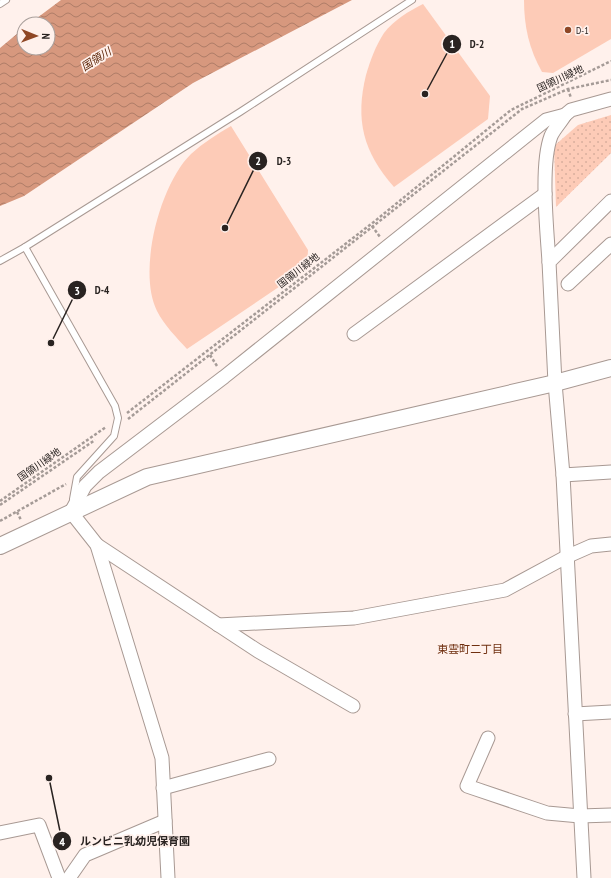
<svg xmlns="http://www.w3.org/2000/svg" width="611" height="878" font-family="'PT Sans Narrow','Noto Sans JP',sans-serif">
<style>
.grass{fill:#fdcbb7}
.park{fill:url(#park-dots)}
.water{fill:url(#water-waves)}
.lines{fill:none;stroke-linecap:round;stroke-linejoin:round}
.service-casing{stroke:#a89993;stroke-width:8}
.minor-casing{stroke:#a89993;stroke-width:15}
.tertiary-casing{stroke:#a89993;stroke-width:18}
.path{stroke:#a59b97;stroke-width:2.5;stroke-dasharray:3 2;stroke-linecap:butt}
.service{stroke:#fff;stroke-width:6}
.minor{stroke:#fff;stroke-width:13}
.tertiary{stroke:#fff;stroke-width:16}
.poi-dot{fill:#8f4725;stroke:#fff1ec;stroke-width:1.5}
.labels{text-anchor:middle;stroke-width:3.5;stroke-linejoin:round;paint-order:stroke}
.poi-label{font-size:10px;fill:#292321;stroke:#fff1ec;text-anchor:start}
.street-label{font-size:10px;fill:#292321;stroke:#fff1ec}
.water-label{font-size:11px;font-style:italic;fill:#5c2406;stroke:#fff1ec}
.neighbourhood-label{font-size:11px;fill:#6f2f0f;stroke:#fff1ec}
.leader{fill:none;stroke:#292321;stroke-width:1.5}
.callout-dot{fill:#292321;stroke:#fff1ec;stroke-width:1.5}
.mark-label{font-size:12px;text-anchor:middle;font-weight:bold;fill:#fff}
.callout-label{font-size:11px;text-anchor:middle;font-weight:bold;fill:#292321;stroke:#fff1ec;stroke-width:3.5;stroke-linejoin:round;paint-order:stroke}
</style>
<defs>
<pattern id="park-dots" width="8" height="8" patternUnits="userSpaceOnUse"><rect width="8" height="8" fill="#fdcbb7"/><path d="M2 2h.1M6 6h.1" fill="none" stroke="#d9ae9d" stroke-width="1.8" stroke-linecap="round"/></pattern>
<pattern id="water-waves" width="16" height="10" patternUnits="userSpaceOnUse"><rect width="16" height="10" fill="#d7987e"/><path d="M0 5q4-4 8 0t8 0" fill="none" stroke="#ae7c67"/></pattern>
</defs>
<rect width="100%" height="100%" fill="#fff1ec"/>
<g class="grass">
<path d="M 524,0 L 611,0 L 611,39 L 553,73 L 542,72 C 529,49 524,26 524,0 Z"/>
<path d="M 423,4 L 490,96 L 488,119 L 394,187 C 363,152 355,120 366,75 C 370,61 376,45 384,33 C 394,20 409,11 423,4 Z"/>
<path d="M 231,126 L 308,250 L 307,268 L 187,349 C 177,338 164,325 157,311 C 137,271 160,184 191,154 C 203,143 217,134 231,126 Z"/>
</g>
<path class="park" d="M 611,115 L 611,153 L 556,207 L 554,146 L 578,125 Z"/>
<path class="water" d="M 61,0 L 352,0 L 193,83 L 24,196 L 0,206 L 0,48 L 24,28 L 24,48 L 48,48 L 48,24 L 29,24 Z"/>
<g class="lines">
<g class="service-casing">
<g id="service">
<path d="M 0,4 L 6,0"/>
<path d="M 0,261 L 25,247"/>
<path d="M 73,499 L 77,477 L 114,436 L 118,418 L 115,406 L 25,247 L 240,112 L 412,0"/>
</g>
</g>
<g class="minor-casing">
<g id="minor">
<path d="M 549,262 C 547,230 540,165 551,136 C 554,129 561,122 565,115"/>
<path d="M 568,284 L 611,244"/>
<path d="M 354,334 L 545,194"/>
<path d="M 563,475 L 611,472"/>
<path d="M 97,545 L 258,651 L 353,706"/>
<path d="M 218,625 L 354,618 L 505,590 L 566,557 L 591,546 L 611,544"/>
<path d="M 575,714 L 611,712"/>
<path d="M 488,738 L 467,786 L 547,813 L 580,816 L 611,815"/>
<path d="M 163,788 L 269,759"/>
<path d="M 0,833 L 39,825 L 59,878"/>
<path d="M 69,878 L 85,855 L 165,821"/>
<path d="M 168,878 L 162,758 L 97,545 L 71,512 L 85,486 L 99,472 L 224,377 L 546,120 L 565,115 L 571,110 L 611,99"/>
<path d="M 584,878 L 563,475 L 555,383 L 549,262 L 611,201"/>
</g>
</g>
<g class="tertiary-casing">
<path id="tertiary" d="M 0,546 L 147,477 L 555,383 L 611,368"/>
</g>
<g class="path">
<path d="M 568,89 L 571,98"/>
<path d="M 372,226 L 380,237"/>
<path d="M 210,355 L 217,366"/>
<path d="M 127,413 L 375,221 L 511,110 L 611,61"/>
<path d="M 128,419 L 522,109 L 568,89 L 611,80"/>
<path d="M 0,501 L 106,427"/>
<path d="M 0,505 L 95,440"/>
<path d="M 17,512 L 21,520"/>
<path d="M 0,521 L 66,484"/>
</g>
<use href="#service" class="service"/>
<use href="#minor" class="minor"/>
<use href="#tertiary" class="tertiary"/>
</g>
<circle class="poi-dot" cx="568" cy="30" r="4"/>
<g class="labels">
<g class="poi-label">
<text x="576" y="34">D-1</text>
</g>
<g class="street-label">
<text transform="translate(560 78) rotate(-25)" y="4">国領川緑地</text>
<text transform="translate(298 270) rotate(-38)" y="4">国領川緑地</text>
<text transform="translate(39 464) rotate(-35)" y="4">国領川緑地</text>
</g>
<g class="water-label">
<text transform="translate(96 59) rotate(-32)" y="4">国領川</text>
</g>
<g class="neighbourhood-label">
<text x="470" y="653">東雲町二丁目</text>
</g>
</g>
<path class="leader" d="M425 94L452 44M225 228L258 161M51 343L77 290M49 778L62 841"/>
<g class="callout-dot">
<circle cx="425" cy="94" r="4"/>
<circle cx="225" cy="228" r="4"/>
<circle cx="51" cy="343" r="4"/>
<circle cx="49" cy="778" r="4"/>
<circle cx="452" cy="44" r="10"/>
<circle cx="258" cy="161" r="10"/>
<circle cx="77" cy="290" r="10"/>
<circle cx="62" cy="841" r="10"/>
</g>
<g class="mark-label">
<text x="452" y="48">1</text>
<text x="258" y="165">2</text>
<text x="77" y="295">3</text>
<text x="62" y="846">4</text>
</g>
<g class="callout-label">
<text x="477" y="48">D-2</text>
<text x="284" y="165">D-3</text>
<text x="102" y="294">D-4</text>
<text x="135" y="845">ルンビニ乳幼児保育園</text>
</g>
<g transform="translate(36 36) rotate(91)"><circle r="19" fill="#fff1ec" stroke="#a99f9b"/>
<path d="M0-3L7 15L0 10L-7 15Z" fill="#8f4725"/>
<text y="-6" font-size="11" font-weight="bold" text-anchor="middle" fill="#292321">N</text>
</g>
</svg>
